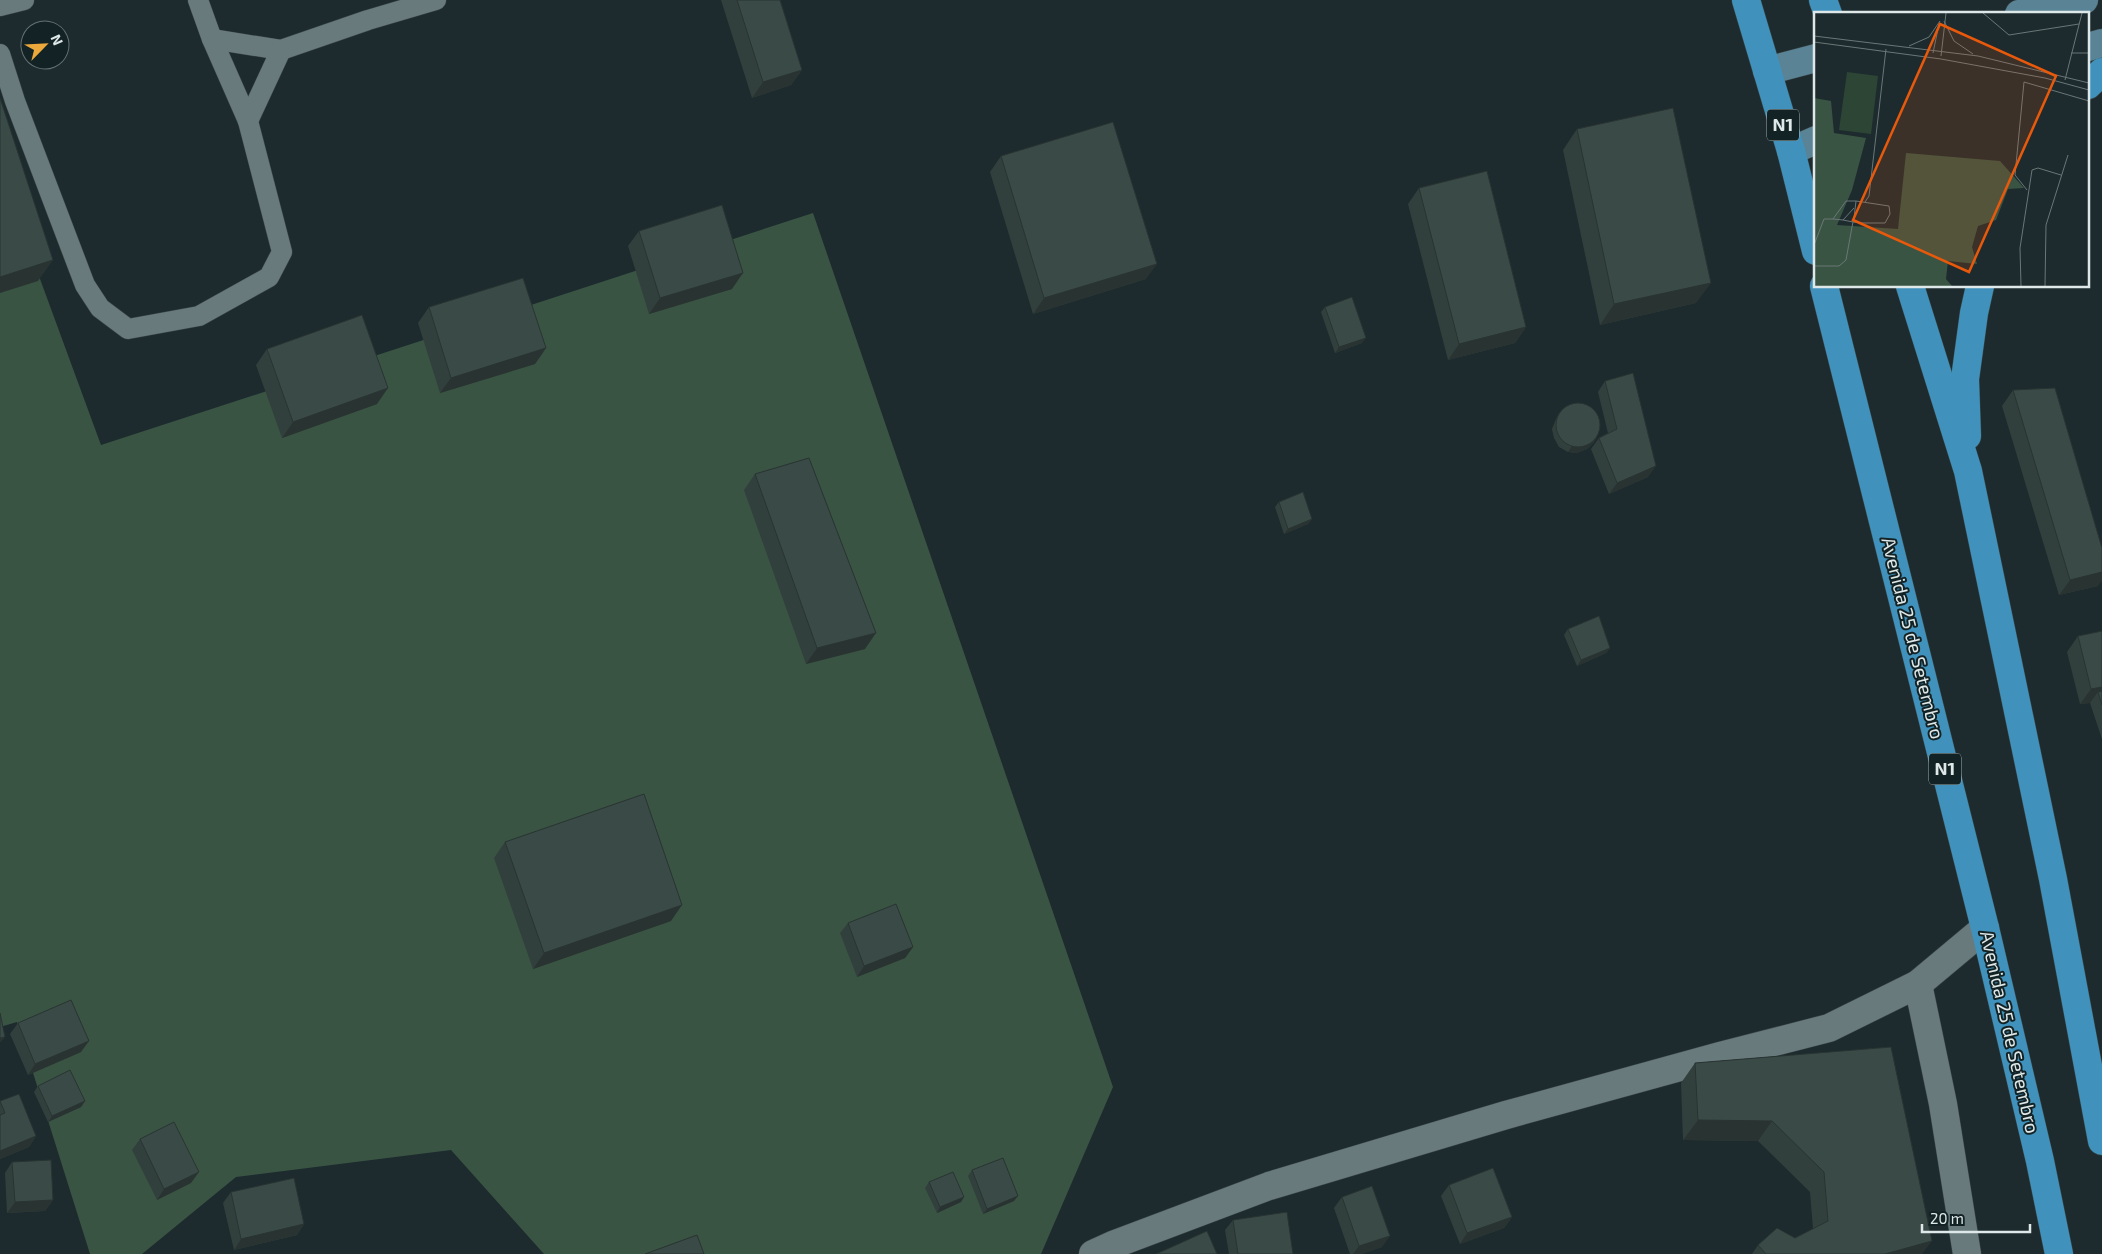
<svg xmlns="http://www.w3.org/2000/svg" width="2102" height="1254" font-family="'Exo 2',sans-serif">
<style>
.forest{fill:#3a5443}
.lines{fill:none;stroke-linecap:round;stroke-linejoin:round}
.service-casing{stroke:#3a4749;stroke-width:21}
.minor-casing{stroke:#3a4749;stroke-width:29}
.secondary-casing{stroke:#3a4749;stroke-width:29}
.trunk-casing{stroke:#3a4749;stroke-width:29}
.service{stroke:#697a7d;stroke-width:20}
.minor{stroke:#697a7d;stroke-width:28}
.secondary{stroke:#5a8395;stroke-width:28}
.trunk{stroke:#4092bc;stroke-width:28}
.wall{fill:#32403d}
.shaded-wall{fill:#293432}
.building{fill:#3a4a47;stroke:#293432}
.labels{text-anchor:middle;stroke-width:4;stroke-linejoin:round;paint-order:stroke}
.shield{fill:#132224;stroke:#a1adae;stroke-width:1}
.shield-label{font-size:18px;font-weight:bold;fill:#dee8e9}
.street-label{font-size:19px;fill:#dee8e9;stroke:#132224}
.inset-road{fill:none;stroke:#6a7779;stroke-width:1}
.view{fill:#e8590c;fill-opacity:0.15;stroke:#e8590c;stroke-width:2.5}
.inset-edge{fill:none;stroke:#dee8e9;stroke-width:2.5}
</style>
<rect width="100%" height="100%" fill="#1d2b2e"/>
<path class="forest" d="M 0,170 L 101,445 L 813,213 L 1113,1087 L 1041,1254 L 544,1254 L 451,1150 L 236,1177 L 142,1254 L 90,1254 L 17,1022 L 0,1027 Z"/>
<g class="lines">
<g class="service-casing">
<g id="service">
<path d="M 0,6 L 24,0"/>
<path d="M 212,39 L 281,50 L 368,20 L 436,0"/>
<path d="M 0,54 L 15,101 L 85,285 L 100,308 L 128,329 L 199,316 L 269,277 L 282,252 L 248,121 L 212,39 L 198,0"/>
<path d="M 248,121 L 281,50"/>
</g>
</g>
<g class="minor-casing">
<g id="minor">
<path d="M 1918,984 L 1985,928"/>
<path d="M 1093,1254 L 1115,1244 L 1269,1186 L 1506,1115 L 1720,1056 L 1829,1028 L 1918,984 L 1943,1104 L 1967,1254"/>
</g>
</g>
<g class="secondary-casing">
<g id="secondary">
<path d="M 2019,14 L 2084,0"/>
<path d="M 2088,47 L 2102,43"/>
<path d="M 1767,71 L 1816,58"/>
<path d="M 1791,151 L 1816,140"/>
</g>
</g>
<g class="trunk-casing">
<g id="trunk">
<path d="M 1746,0 L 1791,151 L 1816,251"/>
<path d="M 1823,0 L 1828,14"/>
<path d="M 2088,85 L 2102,72"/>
<path d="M 1824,286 L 1985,928 L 2040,1161 L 2059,1254"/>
<path d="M 1910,286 L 1968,471 L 2053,879 L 2102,1141"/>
<path d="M 1967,436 L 1965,379 L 1974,313 L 1980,286"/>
</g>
</g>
<use href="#service" class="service"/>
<use href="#minor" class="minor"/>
<use href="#secondary" class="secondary"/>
<use href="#trunk" class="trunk"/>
</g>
<g class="wall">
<path d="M 721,0 L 780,0 L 802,70 L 791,85 L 752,98 Z"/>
<path d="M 1577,129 L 1696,303 L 1600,325 L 1563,150 Z"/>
<path d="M 1001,156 L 1146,279 L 1033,314 L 990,172 Z"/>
<path d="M 1419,188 L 1526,327 L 1515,343 L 1448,360 L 1408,204 Z"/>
<path d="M 639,231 L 732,289 L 649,314 L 628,246 Z"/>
<path d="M 429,307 L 546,348 L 535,364 L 440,393 L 418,323 Z"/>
<path d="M 1325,307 L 1362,343 L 1335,353 L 1321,312 Z"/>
<path d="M 267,349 L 377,404 L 282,438 L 256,365 Z"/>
<path d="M 1605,381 L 1648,477 L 1609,494 L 1591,449 L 1599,438 L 1608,433 L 1598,392 Z"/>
<path d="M 2013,390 L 2098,586 L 2059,595 L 2002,406 Z"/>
<path d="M 1559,413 L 1597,437 L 1594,442 L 1587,449 L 1577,453 L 1568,452 L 1559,447 L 1554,438 L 1552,429 L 1556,419 Z"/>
<path d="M 755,474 L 865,649 L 806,664 L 744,490 Z"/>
<path d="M 1279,502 L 1312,519 L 1308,524 L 1284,534 L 1275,507 Z"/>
<path d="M 1568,629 L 1610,648 L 1606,653 L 1577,666 L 1564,635 Z"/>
<path d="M 2102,631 L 2102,739 L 2090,703 L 2080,704 L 2067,652 L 2078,636 Z"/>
<path d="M 505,842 L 671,921 L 533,969 L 494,858 Z"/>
<path d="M 848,923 L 913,947 L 905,958 L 857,977 L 840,933 Z"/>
<path d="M 18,1023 L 81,1052 L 28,1075 L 10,1034 Z"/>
<path d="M 1891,1047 L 1922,1254 L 1752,1254 L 1758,1245 L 1795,1238 L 1813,1229 L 1810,1192 L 1758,1141 L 1683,1140 L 1681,1083 L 1695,1063 Z"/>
<path d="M 38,1086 L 85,1101 L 81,1107 L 48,1122 L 34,1092 Z"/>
<path d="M 0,1101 L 36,1136 L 29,1147 L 0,1159 Z"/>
<path d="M 140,1139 L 191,1183 L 157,1200 L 132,1150 Z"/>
<path d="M 12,1162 L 53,1200 L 45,1211 L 7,1213 L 5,1173 Z"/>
<path d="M 972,1170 L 1014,1201 L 983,1214 L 968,1176 Z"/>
<path d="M 929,1182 L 964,1197 L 961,1202 L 937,1213 L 925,1188 Z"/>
<path d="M 1449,1185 L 1512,1217 L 1504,1228 L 1460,1244 L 1441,1196 Z"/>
<path d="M 231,1192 L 304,1224 L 297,1235 L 234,1250 L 223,1203 Z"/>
<path d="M 1342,1197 L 1382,1247 L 1361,1254 L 1350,1254 L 1334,1208 Z"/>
<path d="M 1233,1220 L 1293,1254 L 1229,1254 L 1225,1230 Z"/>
</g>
<g class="shaded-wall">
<path d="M 802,70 L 791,85 L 752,98 L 763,82 Z"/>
<path d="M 53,260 L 38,281 L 0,293 L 0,277 Z"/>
<path d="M 1157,264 L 1146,279 L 1033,314 L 1044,298 Z"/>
<path d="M 743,273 L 732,289 L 649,314 L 660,298 Z"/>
<path d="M 1711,283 L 1696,303 L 1600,325 L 1614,304 Z"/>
<path d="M 1526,327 L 1515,343 L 1448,360 L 1459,344 Z"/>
<path d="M 1366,338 L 1362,343 L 1335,353 L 1339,347 Z"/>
<path d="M 546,348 L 535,364 L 440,393 L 451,378 Z"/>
<path d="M 388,388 L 377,404 L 282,438 L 293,422 Z"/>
<path d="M 1597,437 L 1594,442 L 1587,449 L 1577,453 L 1568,452 L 1572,446 Z"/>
<path d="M 1656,466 L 1648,477 L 1609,494 L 1617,483 Z"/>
<path d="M 1312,519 L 1308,524 L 1284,534 L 1288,529 Z"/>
<path d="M 2102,572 L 2102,580 L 2098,586 L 2059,595 L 2070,580 Z"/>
<path d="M 876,633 L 865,649 L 806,664 L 817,648 Z"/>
<path d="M 1610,648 L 1606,653 L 1577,666 L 1581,660 Z"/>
<path d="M 2102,687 L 2102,700 L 2098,692 L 2090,703 L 2080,704 L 2091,689 Z"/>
<path d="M 682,905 L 671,921 L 533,969 L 544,953 Z"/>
<path d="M 913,947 L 905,958 L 857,977 L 864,966 Z"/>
<path d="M 5,1037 L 1,1042 L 0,1042 L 0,1038 Z"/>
<path d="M 89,1041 L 81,1052 L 28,1075 L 35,1064 Z"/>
<path d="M 85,1101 L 81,1107 L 48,1122 L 52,1116 Z"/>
<path d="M 1698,1120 L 1772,1121 L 1758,1141 L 1683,1140 Z"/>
<path d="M 36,1136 L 29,1147 L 0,1159 L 0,1151 Z"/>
<path d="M 199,1172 L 191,1183 L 157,1200 L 164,1189 Z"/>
<path d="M 1018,1196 L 1014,1201 L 983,1214 L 987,1209 Z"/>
<path d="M 964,1197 L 961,1202 L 937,1213 L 940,1207 Z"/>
<path d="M 53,1200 L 45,1211 L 7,1213 L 15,1202 Z"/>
<path d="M 1512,1217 L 1504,1228 L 1460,1244 L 1467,1233 Z"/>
<path d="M 304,1224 L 297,1235 L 234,1250 L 241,1239 Z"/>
<path d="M 1390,1236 L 1382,1247 L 1361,1254 L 1353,1254 L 1359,1246 Z"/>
<path d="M 1932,1241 L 1922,1254 L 1885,1254 Z"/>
</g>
<g class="building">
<path d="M 737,0 L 780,0 L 802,70 L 763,82 Z"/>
<path d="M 0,98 L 53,260 L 0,277 Z"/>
<path d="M 1673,108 L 1711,283 L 1614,304 L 1577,129 Z"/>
<path d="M 1113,122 L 1157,264 L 1044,298 L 1001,156 Z"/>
<path d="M 1487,171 L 1526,327 L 1459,344 L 1419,188 Z"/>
<path d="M 722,205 L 743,273 L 660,298 L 639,231 Z"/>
<path d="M 523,278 L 546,348 L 451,378 L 429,307 Z"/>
<path d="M 1352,297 L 1366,338 L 1339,347 L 1325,307 Z"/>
<path d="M 362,315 L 388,388 L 293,422 L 267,349 Z"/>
<path d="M 1633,373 L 1656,466 L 1617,483 L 1599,438 L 1617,429 L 1605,381 Z"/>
<path d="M 2055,388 L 2102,548 L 2102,572 L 2070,580 L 2013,390 Z"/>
<circle cx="1578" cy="425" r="22"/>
<path d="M 809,458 L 876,633 L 817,648 L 755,474 Z"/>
<path d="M 1303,492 L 1312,519 L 1288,529 L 1279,502 Z"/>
<path d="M 1599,616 L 1610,648 L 1581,660 L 1568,629 Z"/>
<path d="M 2102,631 L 2102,687 L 2091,689 L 2078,636 Z"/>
<path d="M 2102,691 L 2102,705 L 2098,692 Z"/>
<path d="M 644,794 L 682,905 L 544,953 L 505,842 Z"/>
<path d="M 896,904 L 913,947 L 864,966 L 848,923 Z"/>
<path d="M 71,1000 L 89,1041 L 35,1064 L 18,1023 Z"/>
<path d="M 0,1013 L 5,1037 L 0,1038 Z"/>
<path d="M 1891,1047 L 1932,1241 L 1885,1254 L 1766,1254 L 1758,1245 L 1777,1228 L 1795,1238 L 1828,1221 L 1824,1172 L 1772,1121 L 1698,1120 L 1695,1063 Z"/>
<path d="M 70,1070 L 85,1101 L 52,1116 L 38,1086 Z"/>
<path d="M 19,1094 L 36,1136 L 0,1151 L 0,1115 L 5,1113 L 0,1101 Z"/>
<path d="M 174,1122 L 199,1172 L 164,1189 L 140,1139 Z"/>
<path d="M 1003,1158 L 1018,1196 L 987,1209 L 972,1170 Z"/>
<path d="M 51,1160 L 53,1200 L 15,1202 L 12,1162 Z"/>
<path d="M 1493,1168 L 1512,1217 L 1467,1233 L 1449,1185 Z"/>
<path d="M 953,1172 L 964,1197 L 940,1207 L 929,1182 Z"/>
<path d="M 294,1178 L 304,1224 L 241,1239 L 231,1192 Z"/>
<path d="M 1372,1186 L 1390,1236 L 1359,1246 L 1342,1197 Z"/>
<path d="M 1287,1212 L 1293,1254 L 1238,1254 L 1233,1220 Z"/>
<path d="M 1207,1231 L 1217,1254 L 1156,1254 Z"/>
<path d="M 697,1235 L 704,1254 L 645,1254 Z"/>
</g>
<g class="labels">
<g class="shield">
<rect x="1767" y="109.5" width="32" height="31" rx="4"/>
<rect x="1929" y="753.5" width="32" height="31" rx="4"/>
</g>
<g class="shield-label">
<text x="1783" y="131">N1</text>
<text x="1945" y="775">N1</text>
</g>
<g class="street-label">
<text transform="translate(1913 638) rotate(76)" y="7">Avenida 25 de Setembro</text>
<text transform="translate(2010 1032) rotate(77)" y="7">Avenida 25 de Setembro</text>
</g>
</g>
<g transform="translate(1814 12)">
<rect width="275" height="275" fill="#1d2b2e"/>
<path d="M 33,60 L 64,64 L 57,122 L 25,118 Z" fill="#2d4535"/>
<path d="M 0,86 L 17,89 L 20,121 L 52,126 L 38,178 L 23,213 L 84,217 L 92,141 L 186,149 L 210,176 L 194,177 L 182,208 L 164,214 L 158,235 L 163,252 L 134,249 L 132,267 L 138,274 L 0,274 Z" fill="#3a5443"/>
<path class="inset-road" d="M 169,1 L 195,23 L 265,12M 130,9 L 140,29 L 159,42M 0,24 L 164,44 L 275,71M 0,30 L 127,47 L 231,66 L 275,78M 95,34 L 115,25 L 126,9M 119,41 L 125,12M 257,41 L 275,41M 127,44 L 132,1M 251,68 L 268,1M 213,178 L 201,163 L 210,70 L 275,89M 51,190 L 55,184 L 72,37M 19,207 L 32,189 L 42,189M 29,208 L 40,196M 0,233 L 10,207 L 19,207 L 29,208 L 39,210 L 49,211 L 71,211 L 76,202 L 75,194 L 42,189 L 40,206 L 39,210 L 38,215 L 32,248 L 25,254 L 0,254M 207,274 L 206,236 L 218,158 L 224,156 L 247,163M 231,274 L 232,213 L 254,143"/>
<path class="view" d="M 126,12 L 242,64 L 155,260 L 39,208 Z"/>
<rect width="275" height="275" class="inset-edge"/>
</g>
<g transform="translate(45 45) rotate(66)"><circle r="24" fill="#132224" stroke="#647173"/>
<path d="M0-4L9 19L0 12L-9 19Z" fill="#eda83b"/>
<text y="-8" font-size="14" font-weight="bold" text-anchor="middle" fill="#dee8e9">N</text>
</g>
<path d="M1922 1224v8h108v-8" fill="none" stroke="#dee8e9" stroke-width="2.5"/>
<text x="1930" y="1224" font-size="15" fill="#dee8e9" stroke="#132224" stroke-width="4" paint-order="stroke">20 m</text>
</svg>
